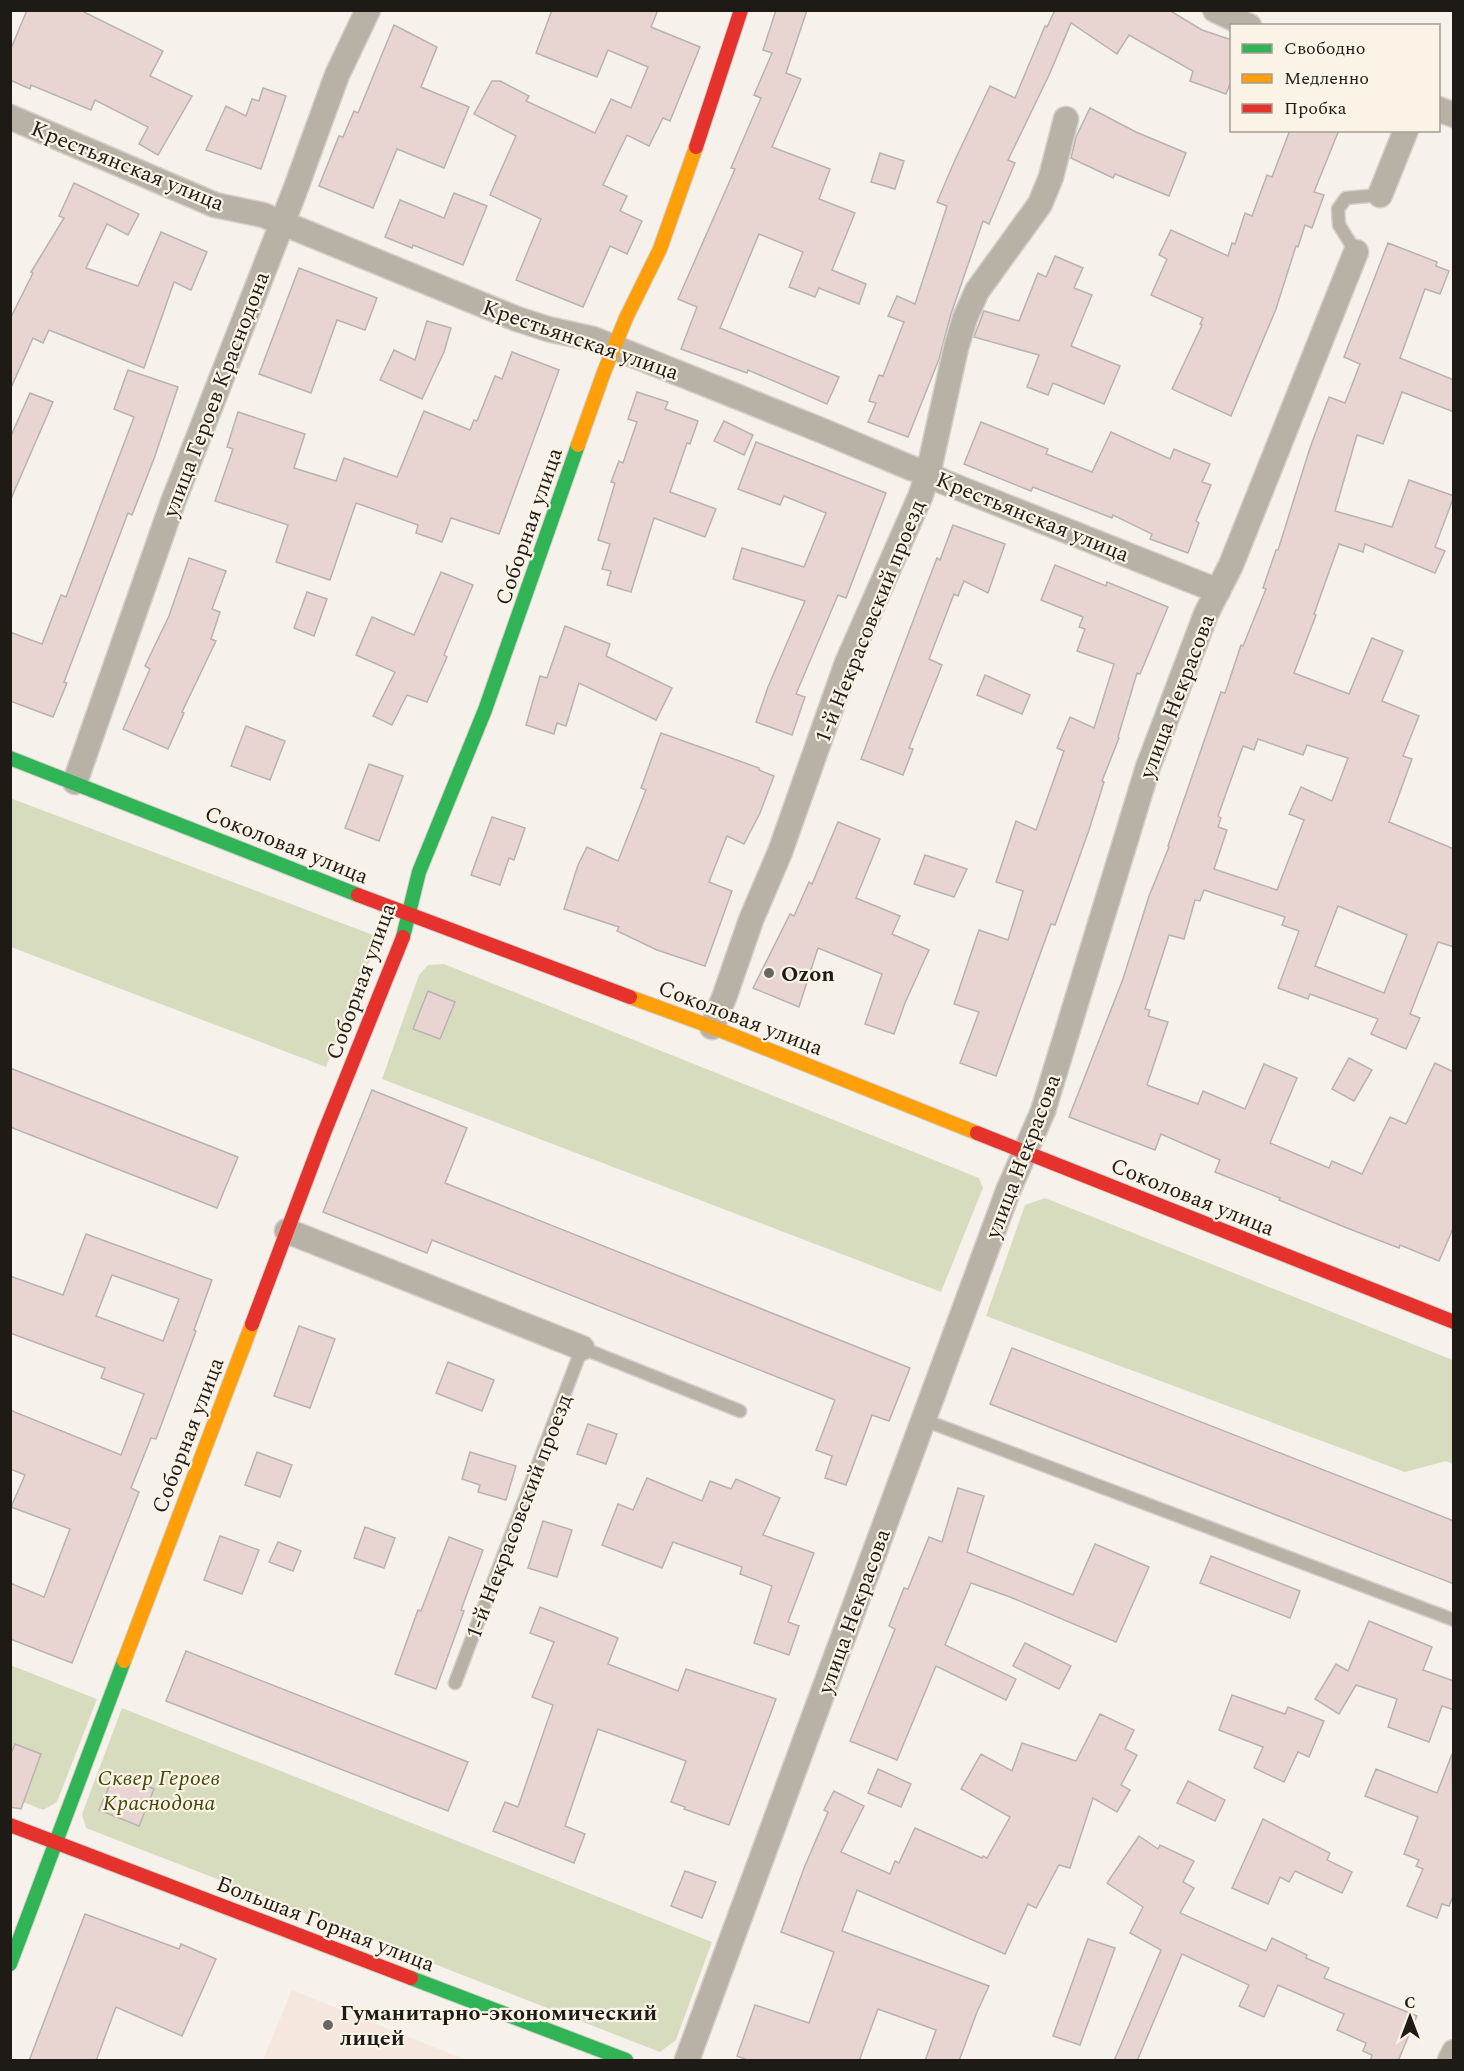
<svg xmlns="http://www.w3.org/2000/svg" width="1464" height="2071" font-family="Spectral,serif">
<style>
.education{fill:#f5e6de}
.green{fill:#d8dcbe}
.building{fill:#e8d5d2;stroke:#b8b3b0;stroke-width:1.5;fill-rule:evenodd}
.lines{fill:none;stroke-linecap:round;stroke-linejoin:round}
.lane-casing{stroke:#d3cfca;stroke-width:15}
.street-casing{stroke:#d3cfca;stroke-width:27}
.fast-casing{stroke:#d3cfca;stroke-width:16}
.slow-casing{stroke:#d3cfca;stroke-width:16}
.jam-casing{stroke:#d3cfca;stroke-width:16}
.lane{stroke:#b8b1a6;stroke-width:12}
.street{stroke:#b8b1a6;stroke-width:24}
.fast{stroke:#30b455;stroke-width:14}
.slow{stroke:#ff9f0a;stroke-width:14}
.jam{stroke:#e5322d;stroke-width:14}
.poi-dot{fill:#6a6661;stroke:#fbf3e6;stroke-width:2}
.labels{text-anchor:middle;stroke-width:4.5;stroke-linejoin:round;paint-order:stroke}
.street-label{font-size:22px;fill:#1e1b17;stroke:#fbf3e6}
.poi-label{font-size:22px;font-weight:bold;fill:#1e1b17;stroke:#fbf3e6;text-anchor:start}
.park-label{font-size:22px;font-style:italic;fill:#404909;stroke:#fbf3e6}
</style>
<rect width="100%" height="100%" fill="#f6f2eb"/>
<path class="education" d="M 292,1990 L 466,2060 L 263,2060 Z"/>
<g class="green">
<path d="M 10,798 L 373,935 L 376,939 L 374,950 L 326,1067 L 11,947 Z"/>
<path d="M 444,964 L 979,1178 L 983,1188 L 941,1292 L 382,1079 L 419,975 L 428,965 Z"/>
<path d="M 1045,1198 L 1453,1360 L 1453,1464 L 1446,1461 L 1405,1472 L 986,1316 L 1025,1205 Z"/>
<path d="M 10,1665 L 97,1699 L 57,1802 L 43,1810 L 11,1797 Z"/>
<path d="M 122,1708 L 712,1942 L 676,2040 L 660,2052 L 86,1828 L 82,1814 Z"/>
</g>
<g class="building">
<path d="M 27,10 L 80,10 L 163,51 L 150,76 L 192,96 L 158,155 L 139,144 L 148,127 L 95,100 L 91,110 L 31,85 L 30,89 L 10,80 L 10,51 Z"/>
<path d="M 552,10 L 658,10 L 651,27 L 700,47 L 670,121 L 663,118 L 649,146 L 627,135 L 603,185 L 627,196 L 620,211 L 642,221 L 627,254 L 610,246 L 583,307 L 516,280 L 541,219 L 490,195 L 516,136 L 474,114 L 492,81 L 500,81 L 529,96 L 526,101 L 595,133 L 611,99 L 631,108 L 648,67 L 608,50 L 597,77 L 536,53 Z"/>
<path d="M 776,10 L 807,10 L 786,73 L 801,79 L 772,147 L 830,169 L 819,199 L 855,213 L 832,270 L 866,284 L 859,304 L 819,288 L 815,297 L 789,287 L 803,252 L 759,234 L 720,328 L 839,377 L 827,404 L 748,370 L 747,373 L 681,349 L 697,307 L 678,299 L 735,169 L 731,168 L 761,98 L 754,95 L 772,53 L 763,50 Z"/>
<path d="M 1051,10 L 1169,10 L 1202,30 L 1232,40 L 1232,79 L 1226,94 L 1190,81 L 1193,71 L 1129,35 L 1117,54 L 1071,23 L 1050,73 L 1008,160 L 1015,163 L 989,224 L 983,221 L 951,314 L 939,359 L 908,437 L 868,422 L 876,403 L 869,401 L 879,375 L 883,376 L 904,322 L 888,316 L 897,296 L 915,304 L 947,206 L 937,202 L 955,160 L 990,86 L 1015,98 L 1045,26 L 1047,27 L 1054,12 Z"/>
<path d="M 394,25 L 437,47 L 421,87 L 469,107 L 444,168 L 397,149 L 373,208 L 319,186 L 339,136 L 343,137 L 354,111 L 358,113 Z"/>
<path d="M 263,88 L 286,96 L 261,169 L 206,150 L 226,106 L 246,116 L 252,99 L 259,101 Z"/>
<path d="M 1090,108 L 1136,132 L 1186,153 L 1169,196 L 1115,174 L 1113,178 L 1071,158 L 1076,137 Z"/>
<path d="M 1290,130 L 1339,130 L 1314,192 L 1324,195 L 1312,228 L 1305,225 L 1298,247 L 1296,246 L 1276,309 L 1231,416 L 1172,389 L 1202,325 L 1200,324 L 1203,318 L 1151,295 L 1167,259 L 1159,255 L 1171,230 L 1228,256 L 1232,243 L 1235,244 L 1245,213 L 1252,216 L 1267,175 L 1272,177 Z"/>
<path d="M 880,153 L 904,161 L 895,189 L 871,182 Z"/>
<path d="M 74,183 L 139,214 L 128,235 L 107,224 L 86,268 L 138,286 L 161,232 L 207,252 L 191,290 L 174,282 L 144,368 L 49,330 L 43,343 L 33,338 L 10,390 L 10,319 L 33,273 L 31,272 L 64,218 L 59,216 Z"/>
<path d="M 454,193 L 487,206 L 463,265 L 413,245 L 412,248 L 385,237 L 400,200 L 444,218 Z"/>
<path d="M 1388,243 L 1437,262 L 1436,266 L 1449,271 L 1440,294 L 1425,289 L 1400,358 L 1454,380 L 1454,412 L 1402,392 L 1383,444 L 1357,435 L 1335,511 L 1392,527 L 1409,480 L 1454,496 L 1435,547 L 1445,551 L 1435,573 L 1365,544 L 1363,552 L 1339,544 L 1314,614 L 1316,615 L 1294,673 L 1349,694 L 1372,638 L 1403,651 L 1382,701 L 1419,716 L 1403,756 L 1412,759 L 1389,822 L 1454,849 L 1454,947 L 1438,942 L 1410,1014 L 1420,1018 L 1406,1049 L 1371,1034 L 1378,1019 L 1310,994 L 1308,999 L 1278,988 L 1299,931 L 1282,925 L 1285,917 L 1204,890 L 1200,901 L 1195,900 L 1184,939 L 1169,935 L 1145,1009 L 1150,1010 L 1148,1016 L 1168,1022 L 1147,1085 L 1198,1104 L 1203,1091 L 1245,1109 L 1264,1064 L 1297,1078 L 1270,1143 L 1329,1168 L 1332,1161 L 1362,1174 L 1390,1117 L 1406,1124 L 1435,1063 L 1454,1072 L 1454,1226 L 1439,1261 L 1400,1245 L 1399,1248 L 1347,1228 L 1279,1200 L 1280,1198 L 1215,1172 L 1220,1160 L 1161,1134 L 1155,1150 L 1069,1117 L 1123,979 L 1149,896 L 1169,847 L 1168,846 L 1221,692 L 1225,693 L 1241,645 L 1243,646 L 1266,589 L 1263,588 L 1276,550 L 1278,550 L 1310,448 L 1329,397 L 1345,403 L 1360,364 L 1344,357 ZM 1258,739 L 1303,755 L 1307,745 L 1348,758 L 1332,801 L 1301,787 L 1289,814 L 1304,820 L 1277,890 L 1214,869 L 1227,830 L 1218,827 L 1221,818 L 1218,816 L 1243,746 L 1254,750 ZM 1338,906 L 1407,935 L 1384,993 L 1315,966 Z"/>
<path d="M 1055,256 L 1083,268 L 1074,288 L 1092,295 L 1071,346 L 1120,366 L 1104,404 L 1053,383 L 1048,395 L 1027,387 L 1039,355 L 974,337 L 984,311 L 1019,321 L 1038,273 L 1046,277 Z"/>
<path d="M 299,268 L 377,298 L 365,330 L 337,320 L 311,393 L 259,374 Z"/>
<path d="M 427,321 L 451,328 L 444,352 L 422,399 L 380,380 L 394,350 L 415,360 Z"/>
<path d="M 512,352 L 559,370 L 499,534 L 451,518 L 442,542 L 416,533 L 418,525 L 356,503 L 330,580 L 276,562 L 288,525 L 215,501 L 233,449 L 227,447 L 238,412 L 305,434 L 294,468 L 336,481 L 344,458 L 397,477 L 424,411 L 470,430 L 474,420 L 477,421 L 495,376 L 502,379 Z"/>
<path d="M 128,370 L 178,387 L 155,456 L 132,515 L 128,513 L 64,682 L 67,683 L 53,717 L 10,701 L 10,632 L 42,644 L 61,595 L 66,597 L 134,417 L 114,409 Z"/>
<path d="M 637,392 L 668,402 L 665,409 L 698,421 L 690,444 L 687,443 L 670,492 L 716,509 L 705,537 L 654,518 L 631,592 L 607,585 L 611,571 L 602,569 L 610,544 L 598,540 L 615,483 L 611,482 L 619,461 L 623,463 L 637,422 L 628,419 Z"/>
<path d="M 30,393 L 53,402 L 10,501 L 10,438 Z"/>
<path d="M 724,421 L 753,435 L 744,455 L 714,441 Z"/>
<path d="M 981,422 L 1048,449 L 1046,454 L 1092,472 L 1111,432 L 1170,459 L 1174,449 L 1210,464 L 1202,482 L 1211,485 L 1196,521 L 1199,523 L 1188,553 L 1150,539 L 1152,534 L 1113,515 L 1112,518 L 1033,487 L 1031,491 L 964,464 Z"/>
<path d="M 756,442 L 886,493 L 846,598 L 838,595 L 796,694 L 805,697 L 792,735 L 756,722 L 768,687 L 805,601 L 733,579 L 742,548 L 804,567 L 826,513 L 784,496 L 780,505 L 738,489 Z"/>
<path d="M 953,525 L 1005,544 L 988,593 L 964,581 L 958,596 L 954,594 L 929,659 L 942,665 L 909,748 L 913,749 L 903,775 L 861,759 L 927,584 L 937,558 L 940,560 Z"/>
<path d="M 189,558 L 226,571 L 212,609 L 220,612 L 211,639 L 216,641 L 182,712 L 184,713 L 168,749 L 123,729 L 150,669 L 145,666 L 169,616 Z"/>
<path d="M 1055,565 L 1106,586 L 1107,582 L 1168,607 L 1140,674 L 1137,673 L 1118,737 L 1119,738 L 1102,781 L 1104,782 L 1089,830 L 1055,925 L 1051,924 L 996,1076 L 960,1063 L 979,1012 L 954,1004 L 979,930 L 1008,940 L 1023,891 L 996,882 L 1016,821 L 1036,830 L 1064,751 L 1057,748 L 1070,717 L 1094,728 L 1114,664 L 1077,651 L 1085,629 L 1079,627 L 1083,617 L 1041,600 Z"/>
<path d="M 441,572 L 473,585 L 444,655 L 447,657 L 427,702 L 407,695 L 392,725 L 373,716 L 395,672 L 356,655 L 372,617 L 414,635 Z"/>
<path d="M 307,592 L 327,599 L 314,636 L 294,628 Z"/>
<path d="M 565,626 L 610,644 L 606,656 L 672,688 L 656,720 L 579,683 L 566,726 L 557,723 L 554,734 L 526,725 L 540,676 L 547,678 Z"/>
<path d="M 985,675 L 1030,695 L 1022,714 L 977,695 Z"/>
<path d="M 246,726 L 285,741 L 270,780 L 231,766 Z"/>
<path d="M 661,733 L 759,768 L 759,770 L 774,776 L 760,813 L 744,844 L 727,836 L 709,882 L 732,891 L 705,966 L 657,950 L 617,931 L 619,927 L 564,909 L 578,865 L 587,847 L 618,861 L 646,790 L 641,788 Z"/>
<path d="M 369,764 L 403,776 L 379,841 L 345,828 Z"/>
<path d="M 492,817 L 525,828 L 514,860 L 509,858 L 500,885 L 471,875 Z"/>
<path d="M 838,822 L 880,839 L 856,898 L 900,916 L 892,934 L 929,950 L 905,1003 L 894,1034 L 865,1024 L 882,974 L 818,948 L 799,1007 L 753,988 L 790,914 L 794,916 L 809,882 L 812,884 Z"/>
<path d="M 925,855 L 967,869 L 954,897 L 914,884 Z"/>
<path d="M 428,991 L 455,1002 L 440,1039 L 413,1029 Z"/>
<path d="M 1349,1058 L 1372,1070 L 1354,1101 L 1332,1089 Z"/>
<path d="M 10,1068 L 238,1157 L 217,1208 L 10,1127 Z"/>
<path d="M 372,1090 L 467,1128 L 445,1183 L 910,1368 L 889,1421 L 872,1415 L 846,1485 L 825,1478 L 832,1456 L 816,1450 L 835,1400 L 432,1240 L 427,1253 L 323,1212 Z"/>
<path d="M 86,1234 L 212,1280 L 194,1330 L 196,1331 L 156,1439 L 151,1438 L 131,1488 L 139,1492 L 72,1663 L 10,1639 L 10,1583 L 44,1597 L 70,1529 L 11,1507 L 25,1475 L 10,1469 L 10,1410 L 121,1455 L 144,1394 L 101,1378 L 105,1368 L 10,1333 L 10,1276 L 63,1295 ZM 112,1275 L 179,1299 L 163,1341 L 96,1316 Z"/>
<path d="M 299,1326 L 335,1339 L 310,1408 L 274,1396 Z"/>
<path d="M 1012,1348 L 1454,1521 L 1454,1584 L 990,1404 Z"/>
<path d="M 448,1362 L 494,1380 L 482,1411 L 436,1393 Z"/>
<path d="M 588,1424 L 617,1434 L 606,1464 L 577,1454 Z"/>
<path d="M 257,1452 L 292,1465 L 280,1497 L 245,1485 Z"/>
<path d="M 470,1452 L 516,1466 L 506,1500 L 478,1492 L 480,1485 L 462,1479 Z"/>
<path d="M 647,1478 L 702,1501 L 710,1481 L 731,1489 L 736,1479 L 780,1498 L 763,1535 L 814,1553 L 788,1622 L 799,1626 L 789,1655 L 754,1643 L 772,1586 L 740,1574 L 742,1567 L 673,1542 L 662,1568 L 602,1545 L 618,1504 L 633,1510 Z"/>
<path d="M 958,1488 L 984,1496 L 967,1552 L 1073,1595 L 1095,1544 L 1149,1567 L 1116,1642 L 1010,1597 L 971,1583 L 945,1645 L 1016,1679 L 1006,1700 L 936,1666 L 897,1760 L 850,1741 L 895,1629 L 889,1626 L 904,1588 L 908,1589 L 929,1537 L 942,1542 Z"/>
<path d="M 543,1521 L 572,1530 L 557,1577 L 528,1568 Z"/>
<path d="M 365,1527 L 395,1538 L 384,1568 L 354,1558 Z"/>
<path d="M 220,1536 L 259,1550 L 242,1594 L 204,1580 Z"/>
<path d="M 449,1537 L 483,1550 L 461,1610 L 464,1611 L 436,1689 L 395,1674 L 418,1610 L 421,1611 Z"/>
<path d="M 278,1542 L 301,1551 L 293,1571 L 269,1562 Z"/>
<path d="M 1211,1556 L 1300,1591 L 1290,1618 L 1200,1583 Z"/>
<path d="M 540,1607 L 618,1638 L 608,1664 L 678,1691 L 686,1669 L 776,1699 L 729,1825 L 684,1809 L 685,1807 L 671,1802 L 686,1761 L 598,1729 L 565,1826 L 585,1834 L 574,1863 L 493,1831 L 505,1802 L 518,1807 L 553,1705 L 532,1697 L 554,1642 L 530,1633 Z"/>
<path d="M 1369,1621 L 1432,1647 L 1423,1670 L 1454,1681 L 1454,1710 L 1442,1706 L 1429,1742 L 1388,1727 L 1397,1699 L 1356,1685 L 1339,1714 L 1315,1699 L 1336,1664 L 1348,1671 Z"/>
<path d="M 1025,1643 L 1071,1666 L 1059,1689 L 1013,1666 Z"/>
<path d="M 186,1651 L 468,1762 L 448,1811 L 166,1701 Z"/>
<path d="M 1232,1695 L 1285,1714 L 1288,1707 L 1324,1721 L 1309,1757 L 1298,1752 L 1284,1782 L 1254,1768 L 1263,1747 L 1219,1730 Z"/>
<path d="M 1100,1714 L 1134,1730 L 1125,1749 L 1137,1755 L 1121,1785 L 1130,1790 L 1117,1812 L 1093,1798 L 1070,1868 L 1059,1865 L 1036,1908 L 1028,1904 L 1005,1954 L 857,1890 L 842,1931 L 989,1986 L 977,2012 L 959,2061 L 925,2061 L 936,2030 L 878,2009 L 859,2061 L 750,2061 L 737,2056 L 755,2005 L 809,2023 L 834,1952 L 781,1932 L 804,1868 L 828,1812 L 824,1810 L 834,1791 L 864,1806 L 841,1852 L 890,1874 L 895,1861 L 899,1863 L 915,1828 L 982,1858 L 983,1856 L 987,1858 L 1010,1817 L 961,1789 L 981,1754 L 1012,1771 L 1022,1743 L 1076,1761 Z"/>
<path d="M 15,1744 L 41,1754 L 21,1809 L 10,1807 L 10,1756 Z"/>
<path d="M 1452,1754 L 1454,1894 L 1449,1906 L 1442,1904 L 1437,1918 L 1407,1906 L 1423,1869 L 1416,1866 L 1419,1860 L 1404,1854 L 1418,1817 L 1365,1796 L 1376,1769 L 1437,1793 Z"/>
<path d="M 878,1769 L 911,1784 L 901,1807 L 868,1793 Z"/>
<path d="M 115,1773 L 154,1789 L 139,1826 L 99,1810 Z"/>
<path d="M 1188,1781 L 1225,1800 L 1215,1821 L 1177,1803 Z"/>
<path d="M 1263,1819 L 1330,1853 L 1327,1860 L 1352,1872 L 1342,1893 L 1295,1871 L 1289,1882 L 1280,1877 L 1268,1904 L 1232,1888 Z"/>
<path d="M 1139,1836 L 1158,1849 L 1160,1845 L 1194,1861 L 1183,1882 L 1194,1888 L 1180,1913 L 1266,1951 L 1272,1938 L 1307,1955 L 1306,1958 L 1329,1968 L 1324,1978 L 1417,2016 L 1398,2061 L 1370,2061 L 1372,2055 L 1363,2051 L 1366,2043 L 1337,2030 L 1344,2014 L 1278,1985 L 1264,2017 L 1239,2006 L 1249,1985 L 1182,1954 L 1137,2061 L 1114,2061 L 1161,1950 L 1130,1933 L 1143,1907 L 1107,1883 Z"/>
<path d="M 685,1871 L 716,1882 L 702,1918 L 671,1906 Z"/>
<path d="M 85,1914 L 179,1949 L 181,1944 L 216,1959 L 182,2036 L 116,2007 L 96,2061 L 29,2061 Z"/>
<path d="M 1088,1939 L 1115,1948 L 1080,2045 L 1053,2036 Z"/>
</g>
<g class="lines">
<g class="lane-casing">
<g id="lane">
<path d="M 1356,252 L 1339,225 L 1338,209 L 1346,198 L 1380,195"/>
<path d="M 924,1420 L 1454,1620"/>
<path d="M 455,1683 L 582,1348 L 740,1411"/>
</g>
</g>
<g class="street-casing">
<g id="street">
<path d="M 1215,10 L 1249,26"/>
<path d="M 1438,109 L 1454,115"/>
<path d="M 10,117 L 215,205 L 263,215 L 517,319 L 548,329 L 593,339 L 823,431 L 911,468 L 928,474 L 944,482 L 1218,591"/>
<path d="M 1380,195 L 1406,130"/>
<path d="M 75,782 L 173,502 L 294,193 L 337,75 L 368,10"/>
<path d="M 712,1027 L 725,995 L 751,920 L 780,852 L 847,663 L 920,497 L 928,474 L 956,348 L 965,318 L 977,291 L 1040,204 L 1051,177 L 1066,119"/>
<path d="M 287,1231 L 582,1348"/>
<path d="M 687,2060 L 1008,1191 L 1043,1111 L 1148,767 L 1206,614 L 1231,565 L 1356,252"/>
<path d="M 1450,2060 L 1454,2052"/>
</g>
</g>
<g class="fast-casing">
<g id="fast">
<path d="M 10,758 L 358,895"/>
<path d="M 403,937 L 419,872 L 485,710 L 578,445"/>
<path d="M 10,1964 L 124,1661"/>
<path d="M 411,1978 L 626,2060"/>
</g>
</g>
<g class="slow-casing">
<g id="slow">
<path d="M 578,445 L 604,372 L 626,318 L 660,249 L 696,147"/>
<path d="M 630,997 L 712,1027 L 977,1133"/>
<path d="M 124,1661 L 252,1324"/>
</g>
</g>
<g class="jam-casing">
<g id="jam">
<path d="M 696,147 L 741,10"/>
<path d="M 358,895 L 630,997"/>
<path d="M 977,1133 L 1454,1322"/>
<path d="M 252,1324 L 324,1133 L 403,937"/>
<path d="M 10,1825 L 411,1978"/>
</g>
</g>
<use href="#lane" class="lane"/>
<use href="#street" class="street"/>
<use href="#fast" class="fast"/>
<use href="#slow" class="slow"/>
<use href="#jam" class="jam"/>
</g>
<g class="poi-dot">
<circle cx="769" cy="973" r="6"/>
<circle cx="328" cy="2025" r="6"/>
</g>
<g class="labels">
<g class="street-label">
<text transform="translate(128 165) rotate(22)" y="8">Крестьянская улица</text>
<text transform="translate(581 339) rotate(19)" y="8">Крестьянская улица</text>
<text transform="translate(215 394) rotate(-69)" y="8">улица Героев Краснодона</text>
<text transform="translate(1033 516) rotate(22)" y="8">Крестьянская улица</text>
<text transform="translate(528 526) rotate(-71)" y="8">Соборная улица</text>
<text transform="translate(869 621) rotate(-68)" y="8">1-й Некрасовский проезд</text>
<text transform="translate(1176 696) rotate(-69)" y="8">улица Некрасова</text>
<text transform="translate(287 844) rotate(22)" y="8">Соколовая улица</text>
<text transform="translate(360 981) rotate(-70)" y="8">Соборная улица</text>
<text transform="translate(741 1017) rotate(21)" y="8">Соколовая улица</text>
<text transform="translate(1022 1156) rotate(-69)" y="8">улица Некрасова</text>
<text transform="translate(1193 1196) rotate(22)" y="8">Соколовая улица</text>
<text transform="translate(187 1435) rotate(-69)" y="8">Соборная улица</text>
<text transform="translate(518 1516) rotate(-69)" y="8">1-й Некрасовский проезд</text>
<text transform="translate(853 1611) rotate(-70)" y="8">улица Некрасова</text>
<text transform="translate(326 1923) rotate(21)" y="8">Большая Горная улица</text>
</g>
<g class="poi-label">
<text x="781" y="981">Ozon</text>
<text x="340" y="2020">Гуманитарно-экономический<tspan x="340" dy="25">лицей</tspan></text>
</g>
<g class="park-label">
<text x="159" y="1785">Сквер Героев<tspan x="159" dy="25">Краснодона</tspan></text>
</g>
</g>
<rect width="1464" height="2071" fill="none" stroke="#1e1b17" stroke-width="24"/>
<rect x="1230" y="24" width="210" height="108" fill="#fbf3e6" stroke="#a39d93" stroke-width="1.5"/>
<rect x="1242" y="44" width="30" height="9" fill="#30b455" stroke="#a39d93" stroke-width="1.5"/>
<text x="1284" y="54" font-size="18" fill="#1e1b17">Свободно</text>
<rect x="1242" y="74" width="30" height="9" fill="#ff9f0a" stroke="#a39d93" stroke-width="1.5"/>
<text x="1284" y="84" font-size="18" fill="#1e1b17">Медленно</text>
<rect x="1242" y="104" width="30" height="9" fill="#e5322d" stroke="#a39d93" stroke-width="1.5"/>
<text x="1284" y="114" font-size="18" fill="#1e1b17">Пробка</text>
<g transform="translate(1410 2017)" stroke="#fbf3e6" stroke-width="4.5" paint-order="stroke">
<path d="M0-4.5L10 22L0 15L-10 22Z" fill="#1e1b17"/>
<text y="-9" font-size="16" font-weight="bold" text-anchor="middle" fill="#1e1b17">С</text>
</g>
</svg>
